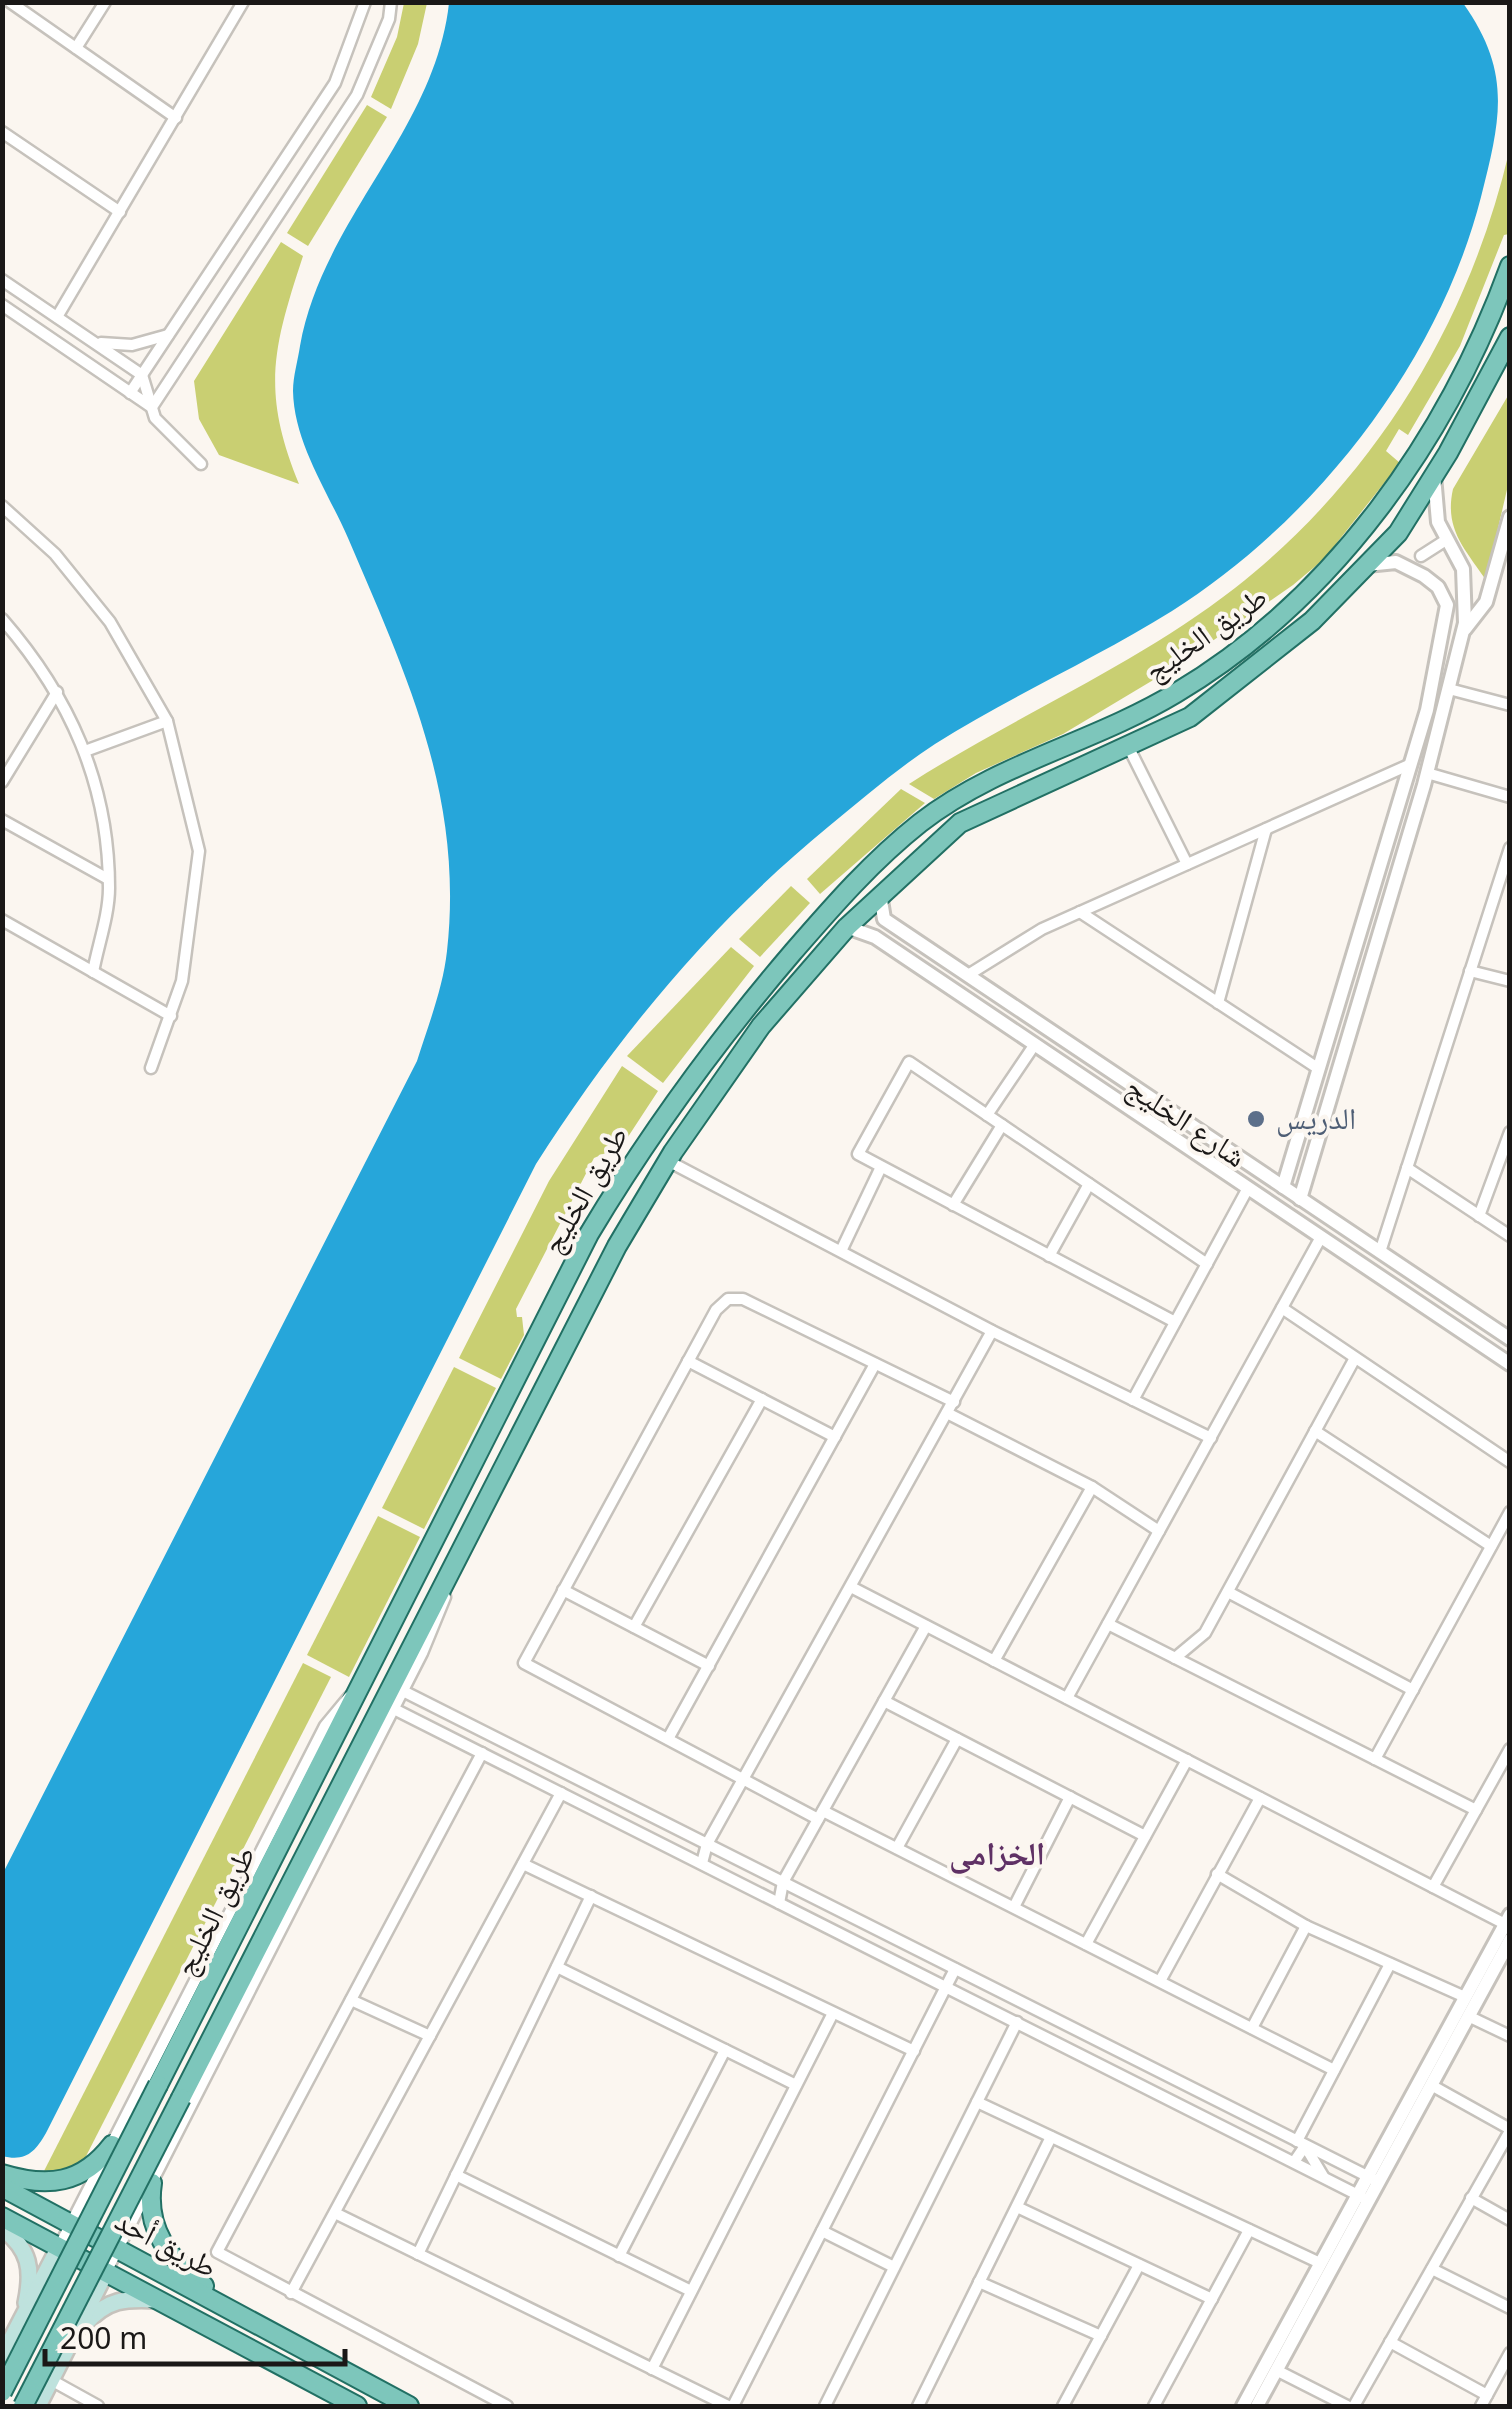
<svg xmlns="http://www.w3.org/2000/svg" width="1512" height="2409" font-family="'Noto Sans','Noto Naskh Arabic',sans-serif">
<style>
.green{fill:#c9cf72}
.water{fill:#26a6da}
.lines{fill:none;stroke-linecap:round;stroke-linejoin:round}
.minor-casing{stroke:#c6c2bc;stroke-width:15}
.tertiary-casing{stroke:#c6c2bc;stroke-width:18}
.secondary-casing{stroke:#c6c2bc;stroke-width:20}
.primary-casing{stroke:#227064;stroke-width:22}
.minor{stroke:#fff;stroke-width:10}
.tertiary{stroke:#fff;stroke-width:12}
.secondary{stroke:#bee2dd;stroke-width:15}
.primary{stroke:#7dc6bb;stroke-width:18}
.primary-bridge-casing{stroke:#227064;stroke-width:22;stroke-linecap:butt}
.primary-bridge{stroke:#7dc6bb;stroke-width:18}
.service-dot{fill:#5c6f8a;stroke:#fbf6f0;stroke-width:4}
.labels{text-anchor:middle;stroke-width:8;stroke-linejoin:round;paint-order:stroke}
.street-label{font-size:30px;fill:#1a1817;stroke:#fbf6f0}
.service-label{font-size:30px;fill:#4e5e75;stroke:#fbf6f0;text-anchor:start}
.neighbourhood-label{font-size:32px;font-weight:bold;fill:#5f3165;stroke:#fbf6f0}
</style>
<rect width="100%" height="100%" fill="#fbf6f0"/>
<g class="green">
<path d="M 404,3 L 427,3 L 418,44 L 391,109 L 371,97 L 397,37 Z"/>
<path d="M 367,105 L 387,117 L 308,246 L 287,233 Z"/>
<path d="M 1509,152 L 1509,234 L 1504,235 L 1460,346 L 1408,435 L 1399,429 L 1386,451 L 1400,463 L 1324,559 L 1293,585 L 1175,667 L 1063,734 L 976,773 L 934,799 L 909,784 C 1015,716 1136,665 1235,588 C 1374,479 1469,323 1509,152 Z"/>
<path d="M 281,242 L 303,256 C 273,348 261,391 299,484 L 219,455 L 199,419 L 194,381 Z"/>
<path d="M 1509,394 L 1509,481 L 1486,580 C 1465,549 1444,529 1453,489 Z"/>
<path d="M 901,789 L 925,803 L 820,894 L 807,879 Z"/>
<path d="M 791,886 L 810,903 L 760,957 L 739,939 Z"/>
<path d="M 731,947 L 754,966 L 663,1083 L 627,1056 Z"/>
<path d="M 622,1066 L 658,1091 L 622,1146 L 594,1158 L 516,1309 L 517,1317 L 522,1317 L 524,1335 L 501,1379 L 459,1358 L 549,1181 Z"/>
<path d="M 454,1367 L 496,1388 L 424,1529 L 382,1508 Z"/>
<path d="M 378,1516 L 420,1537 L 349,1677 L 307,1655 Z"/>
<path d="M 303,1663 L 331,1677 L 81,2166 L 43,2173 Z"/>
</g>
<path class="water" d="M 449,3 L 1463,3 C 1512,72 1501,118 1481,197 C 1439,362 1316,520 1172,611 C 1095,659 1011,696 935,744 C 898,768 862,799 828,827 C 711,923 617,1037 536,1164 L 46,2133 C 35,2152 26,2162 2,2156 L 3,1873 L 417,1061 C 428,1026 443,988 447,951 C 464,797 407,676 348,538 C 328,492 294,443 293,391 C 293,376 298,360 300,346 C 322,220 435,131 449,3 Z"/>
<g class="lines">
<g class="minor-casing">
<g id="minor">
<path d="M 10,2 L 176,118"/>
<path d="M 76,48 L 105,2"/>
<path d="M 2,132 L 120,212"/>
<path d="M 2,280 L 142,375 L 155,418 L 201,464"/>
<path d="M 2,305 L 150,406"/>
<path d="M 57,317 L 243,2"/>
<path d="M 101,343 L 132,345 L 168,335"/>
<path d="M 130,393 L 335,83 L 365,2"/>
<path d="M 152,407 L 357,95 L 389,19 L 391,2"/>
<path d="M 2,506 L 55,554 L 110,622 L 167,721 L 199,851 L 182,981 L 151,1068"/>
<path d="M 1421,556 L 1446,540"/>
<path d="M 2,619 C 69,696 109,783 109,888 C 109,915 98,945 93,972"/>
<path d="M 1449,689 L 1510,705"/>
<path d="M 1128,746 L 1187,864"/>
<path d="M 85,751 L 167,721"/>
<path d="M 1427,773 L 1510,797"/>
<path d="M 2,782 L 57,692"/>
<path d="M 2,820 L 108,879"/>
<path d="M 1080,912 L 1319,1069"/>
<path d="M 2,920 L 171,1016"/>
<path d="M 1470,971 L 1510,981"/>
<path d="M 968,975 L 1042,929 L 1411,764"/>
<path d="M 1218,1003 L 1266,829"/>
<path d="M 987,1115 L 1035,1044"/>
<path d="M 668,1161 L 992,1331 L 1211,1438"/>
<path d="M 1407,1168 L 1510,1236"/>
<path d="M 953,1205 L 1002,1125"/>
<path d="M 1479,1216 L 1510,1132"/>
<path d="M 841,1251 L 881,1167"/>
<path d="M 1380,1252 L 1510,848"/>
<path d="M 1049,1256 L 1089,1184"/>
<path d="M 1282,1308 L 1510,1462"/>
<path d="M 1175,1322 L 858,1154 L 909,1062 L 1207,1264"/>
<path d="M 688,1361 L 835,1437"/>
<path d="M 1133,1400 L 1248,1188"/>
<path d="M 947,1413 L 1092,1487 L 994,1661"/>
<path d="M 1315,1431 L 1491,1546"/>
<path d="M 1092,1487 L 1159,1531"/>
<path d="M 851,1587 L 1505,1924"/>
<path d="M 563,1590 L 709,1666"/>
<path d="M 1228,1592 L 1413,1690"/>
<path d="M 1108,1624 L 1476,1810"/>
<path d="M 634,1627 L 762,1399"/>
<path d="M 1175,1658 L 1205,1633 L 1355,1358"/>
<path d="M 403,1691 L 1373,2179"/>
<path d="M 1067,1698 L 1321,1237"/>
<path d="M 884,1701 L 1145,1836"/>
<path d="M 394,1709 L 1362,2197"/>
<path d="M 669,1737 L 875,1364"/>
<path d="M 482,1753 L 217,2252 L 507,2406"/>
<path d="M 1375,1759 L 1510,1512"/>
<path d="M 823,1811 L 1334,2070"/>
<path d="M 818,1819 L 524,1663 L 716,1310 L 728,1299 L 743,1299 L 954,1402"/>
<path d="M 897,1848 L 957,1739"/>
<path d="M 702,1863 L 707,1844 L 992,1331"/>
<path d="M 523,1864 L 914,2051"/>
<path d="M 1217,1874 L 1306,1926 L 1465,1997"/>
<path d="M 1433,1887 L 1510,1749"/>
<path d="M 779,1903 L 783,1882 L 926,1626"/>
<path d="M 1014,1907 L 1070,1797"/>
<path d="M 1086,1944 L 1187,1760"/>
<path d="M 557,1967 L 796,2085"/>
<path d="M 1160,1981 L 1260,1798"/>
<path d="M 351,2000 L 430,2036"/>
<path d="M 1468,2016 L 1510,2036"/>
<path d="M 1252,2028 L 1306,1926"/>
<path d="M 1431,2085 L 1510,2129"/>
<path d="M 977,2102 L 1320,2263"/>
<path d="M 1297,2141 L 1390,1964"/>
<path d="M 1294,2162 L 1305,2146 L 1323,2176"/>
<path d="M 456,2175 L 691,2291"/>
<path d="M 1471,2198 L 1510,2220"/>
<path d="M 1017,2207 L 1212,2299"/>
<path d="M 335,2213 L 728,2406"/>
<path d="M 822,2231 L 894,2267"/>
<path d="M 59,2247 L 325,1726 L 349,1697"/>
<path d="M 418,2254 L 591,1896"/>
<path d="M 619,2256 L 725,2050"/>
<path d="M 1432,2269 L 1510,2308"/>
<path d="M 106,2272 L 422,1653 L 445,1597"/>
<path d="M 979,2282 L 1101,2336"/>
<path d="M 291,2293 L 561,1793"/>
<path d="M 1390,2342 L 1487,2395"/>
<path d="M 652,2369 L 833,2013"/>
<path d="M 1276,2370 L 1347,2406"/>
<path d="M 51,2380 L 98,2406"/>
<path d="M 733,2406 L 955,1969"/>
<path d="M 825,2406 L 1017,2022"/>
<path d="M 918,2406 L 1051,2137"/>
<path d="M 1063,2406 L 1139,2265"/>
<path d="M 1154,2406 L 1249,2230"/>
<path d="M 1354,2406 L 1510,2131"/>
<path d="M 1481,2406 L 1510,2353"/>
</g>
</g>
<g class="tertiary-casing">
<g id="tertiary">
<path d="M 1465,629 L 1486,602 L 1510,517"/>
<path d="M 880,894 L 884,919 L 1510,1339"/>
<path d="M 847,927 L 875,937 L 1510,1364"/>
<path d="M 1283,1187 L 1427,710 L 1447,605 L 1438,587 L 1424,576 L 1396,562 L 1367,565"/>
<path d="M 1300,1199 L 1424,785 L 1465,623 L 1463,569 L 1438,522 L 1434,476"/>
<path d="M 1243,2406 L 1510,1915"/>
<path d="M 1257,2406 L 1510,1940"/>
</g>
</g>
<g class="secondary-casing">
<g id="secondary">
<path d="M 2,2228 C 30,2249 33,2270 26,2303"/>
<path d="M 85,2324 C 107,2299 125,2298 158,2300"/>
<path d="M 2,2357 L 59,2247"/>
<path d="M 38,2406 L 106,2272"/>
</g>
</g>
<g class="primary-casing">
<g id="primary">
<path d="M 158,2085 L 589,1234 C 650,1132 716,1042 793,952 C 833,906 872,861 920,823 C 997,763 1093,743 1176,693 C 1334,599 1448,437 1510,266"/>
<path d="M 181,2098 L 617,1246 L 673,1152 L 761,1026 L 847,927 L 960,823 L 1190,717 L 1312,621 L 1398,533 L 1448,453 L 1510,337"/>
<path d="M 2,2174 C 48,2188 82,2184 112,2145"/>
<path d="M 152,2183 C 145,2229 169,2259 204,2286"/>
<path d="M 2,2187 L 409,2406"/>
<path d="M 2,2217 L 357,2406"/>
</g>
</g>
<use href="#minor" class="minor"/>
<use href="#tertiary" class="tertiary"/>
<use href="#secondary" class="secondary"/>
<use href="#primary" class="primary"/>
<g class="primary-bridge-casing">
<g id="primary-bridge">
<path d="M 2,2392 L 158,2085"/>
<path d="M 23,2406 L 181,2098"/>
</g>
</g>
<use href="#primary-bridge" class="primary-bridge"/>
</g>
<circle class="service-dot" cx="1256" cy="1119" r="10"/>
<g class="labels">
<g class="street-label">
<text transform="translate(1206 634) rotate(-35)" y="10">طريق الخليج</text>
<text transform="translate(1186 1122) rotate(34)" y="10">شارع الخليج</text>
<text transform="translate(585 1190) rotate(-60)" y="10">طريق الخليج</text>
<text transform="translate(215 1911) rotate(-63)" y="10">طريق الخليج</text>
<text transform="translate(166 2244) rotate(28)" y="10">طريق أحد</text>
</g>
<g class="service-label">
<text x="1276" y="1129">الدريس</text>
</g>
<g class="neighbourhood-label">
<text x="997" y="1865">الخزامى</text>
</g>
</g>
<rect width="1512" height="2409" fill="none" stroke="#1a1817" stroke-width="10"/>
<path d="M45 2349v15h300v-15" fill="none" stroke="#1a1817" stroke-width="5"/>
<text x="60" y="2349" font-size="30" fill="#1a1817" stroke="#fbf6f0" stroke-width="8" paint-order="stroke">200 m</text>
</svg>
